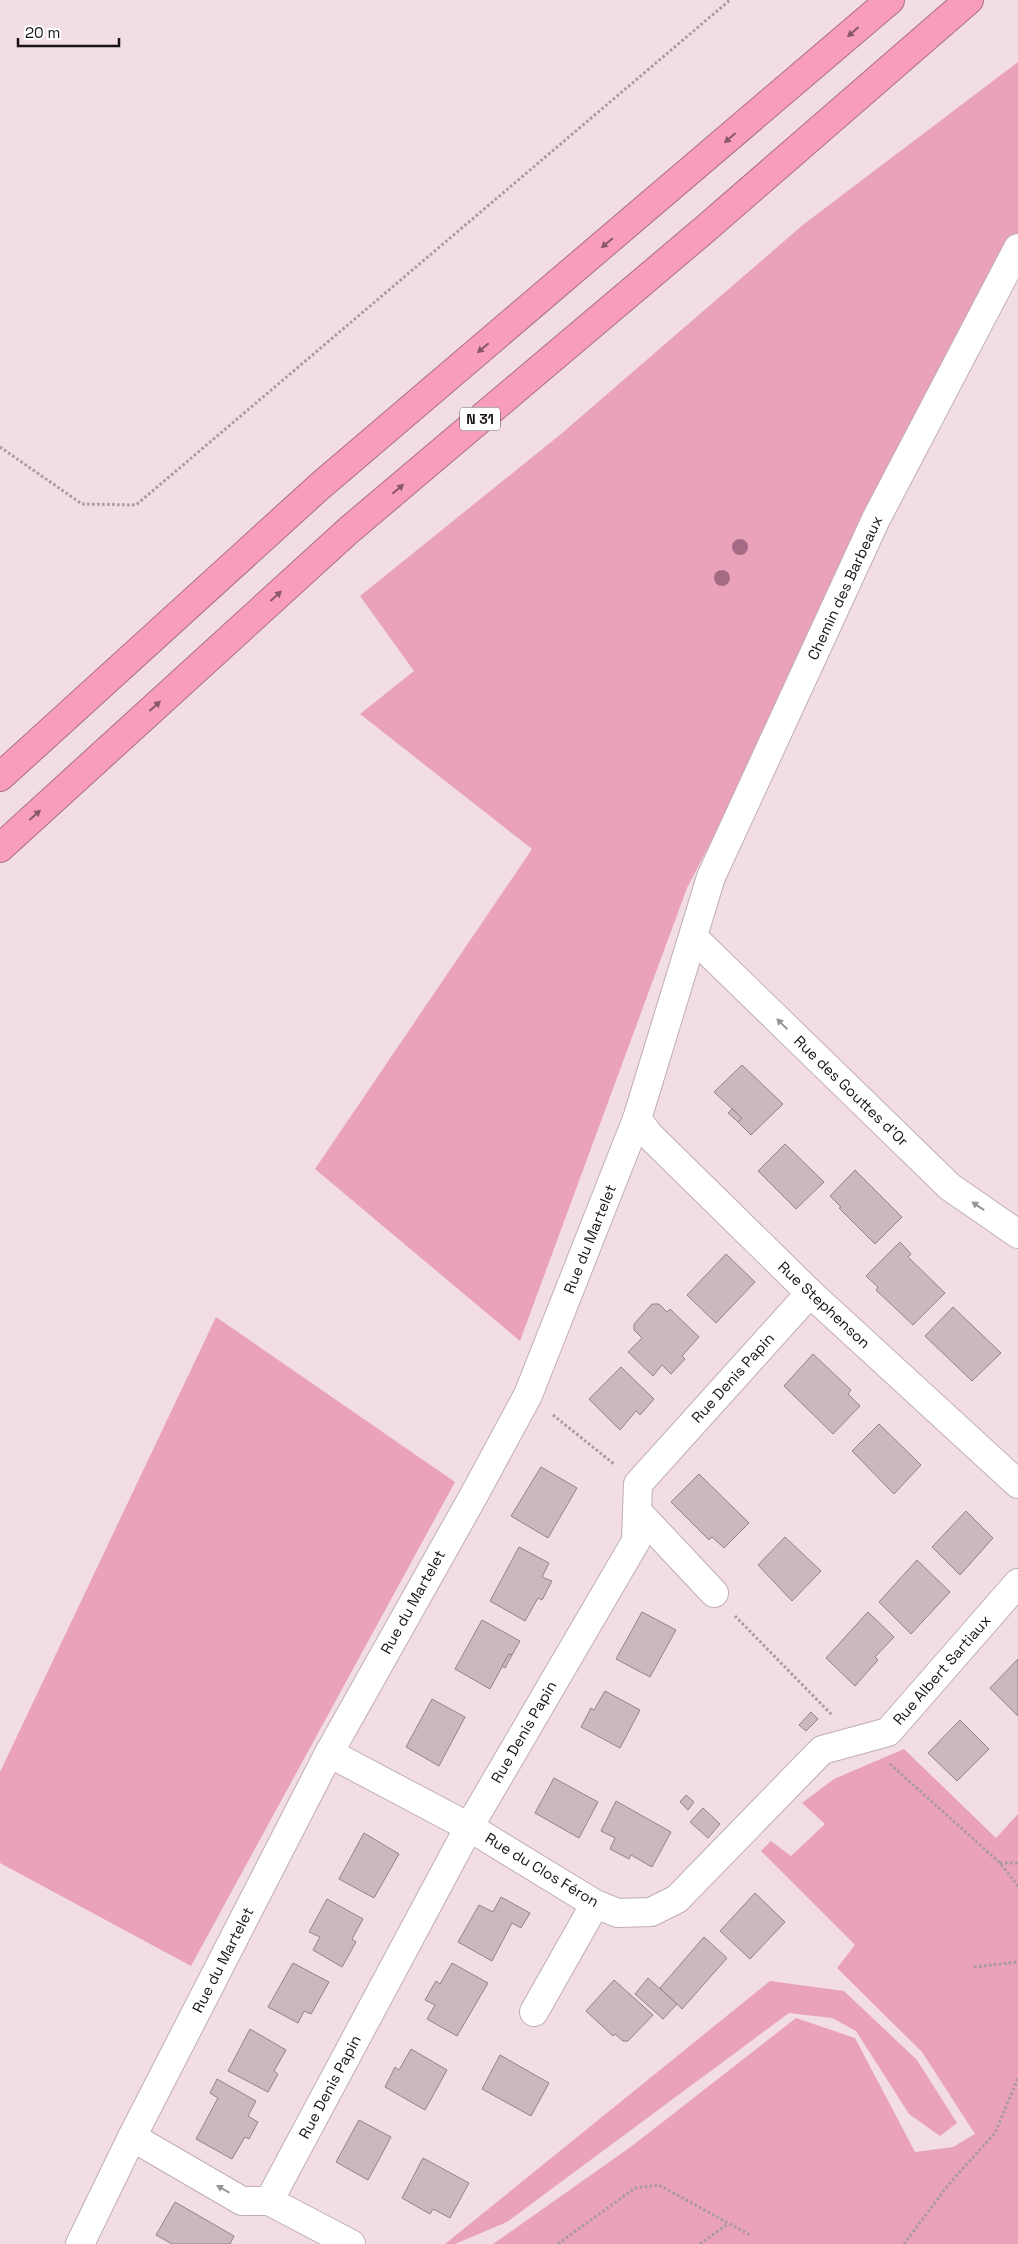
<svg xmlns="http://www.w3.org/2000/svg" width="1018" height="2244" font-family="'Space Grotesk',sans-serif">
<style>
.green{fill:#e9a2b9}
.building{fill:#cbb8be;stroke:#938287}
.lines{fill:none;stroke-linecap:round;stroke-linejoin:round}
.minor-casing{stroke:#c1aeb3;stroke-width:30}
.highway-casing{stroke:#aa6e82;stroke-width:30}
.path{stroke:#a99a9e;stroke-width:3;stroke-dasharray:2.5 2.5;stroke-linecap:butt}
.minor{stroke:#fff;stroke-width:28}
.highway{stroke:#f89ebc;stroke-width:28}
.tree{fill:#a36c84}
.oneway{fill:#895969}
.oneway2{fill:#989596}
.labels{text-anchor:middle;stroke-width:4;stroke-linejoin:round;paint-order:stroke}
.shield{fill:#fff;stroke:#5f5a5c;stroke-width:1}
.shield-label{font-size:14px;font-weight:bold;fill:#1a1416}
.street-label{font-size:15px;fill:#1a1416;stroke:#fff}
</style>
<rect width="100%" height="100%" fill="#f1dde3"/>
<g class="green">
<path d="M 1018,62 L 1018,248 L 687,888 L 520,1341 L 315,1169 L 532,849 L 360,714 L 414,671 L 360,596 L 561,434 L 804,224 Z"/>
<path d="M 216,1317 L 455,1482 L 191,1966 L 0,1863 L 0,1772 Z"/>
<path d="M 904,1749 L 996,1838 L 1018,1814 L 1018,2244 L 493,2244 L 632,2146 L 796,2018 L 855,2038 L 915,2152 L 953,2147 L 975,2134 L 922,2052 L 837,1968 L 855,1945 L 761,1851 L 771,1841 L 791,1856 L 825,1824 L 802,1803 L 834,1779 Z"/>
<path d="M 770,1981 L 844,1991 L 917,2060 L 957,2123 L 940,2136 L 909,2114 L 856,2031 L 832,2018 L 789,2013 L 507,2222 L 455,2244 L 445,2244 Z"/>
</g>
<g class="building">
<path d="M 742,1065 L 783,1104 L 751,1135 L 738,1122 L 742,1118 L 714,1092 Z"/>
<path d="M 732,1109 L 742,1118 L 738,1122 L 728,1113 Z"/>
<path d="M 785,1144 L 824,1182 L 796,1209 L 758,1171 Z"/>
<path d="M 855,1170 L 902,1217 L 875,1244 L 839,1208 L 841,1207 L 830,1196 Z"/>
<path d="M 900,1242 L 911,1254 L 908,1257 L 945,1293 L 913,1325 L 876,1290 L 878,1287 L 866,1276 Z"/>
<path d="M 726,1254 L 755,1282 L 716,1323 L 687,1295 Z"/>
<path d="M 652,1304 L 659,1304 L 667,1312 L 670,1309 L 699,1337 L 682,1356 L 685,1359 L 671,1374 L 662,1365 L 653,1376 L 628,1352 L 642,1338 L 634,1330 L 634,1324 Z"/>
<path d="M 953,1307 L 1001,1353 L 972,1381 L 925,1336 Z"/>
<path d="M 813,1354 L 851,1390 L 848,1394 L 860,1406 L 833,1434 L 784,1386 Z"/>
<path d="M 621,1367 L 654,1399 L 640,1415 L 636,1411 L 620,1430 L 589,1399 Z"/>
<path d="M 879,1424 L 921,1465 L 894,1494 L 852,1451 Z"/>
<path d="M 541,1467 L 577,1488 L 548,1538 L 511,1516 Z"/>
<path d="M 699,1474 L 749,1523 L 724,1548 L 712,1537 L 709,1540 L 671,1502 Z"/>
<path d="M 966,1511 L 993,1538 L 960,1575 L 932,1547 Z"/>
<path d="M 785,1537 L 821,1571 L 792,1601 L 758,1565 Z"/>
<path d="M 519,1547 L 549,1563 L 542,1577 L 552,1581 L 542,1600 L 538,1598 L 525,1621 L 490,1601 Z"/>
<path d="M 917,1560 L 950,1592 L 911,1634 L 879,1602 Z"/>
<path d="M 642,1612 L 676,1630 L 650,1677 L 616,1659 Z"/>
<path d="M 868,1612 L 894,1637 L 875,1657 L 878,1660 L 855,1686 L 826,1658 Z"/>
<path d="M 482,1620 L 520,1641 L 512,1655 L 509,1654 L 490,1689 L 455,1669 Z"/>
<path d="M 509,1654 L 512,1655 L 505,1668 L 502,1666 Z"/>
<path d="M 1018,1659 L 1018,1716 L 990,1688 Z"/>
<path d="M 605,1691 L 640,1710 L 620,1748 L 581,1727 L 591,1708 L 594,1710 Z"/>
<path d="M 432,1699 L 465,1717 L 439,1766 L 406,1747 Z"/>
<path d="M 811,1712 L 818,1719 L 806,1731 L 799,1725 Z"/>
<path d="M 960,1720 L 989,1749 L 957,1781 L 928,1753 Z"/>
<path d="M 554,1778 L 598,1802 L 579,1838 L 535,1813 Z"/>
<path d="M 686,1795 L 694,1802 L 688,1810 L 680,1802 Z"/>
<path d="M 616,1801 L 671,1832 L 652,1867 L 631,1855 L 629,1859 L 610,1849 L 615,1838 L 601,1831 Z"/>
<path d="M 703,1808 L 720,1824 L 708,1838 L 690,1822 Z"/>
<path d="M 364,1833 L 399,1854 L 374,1898 L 339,1879 Z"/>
<path d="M 755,1893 L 785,1922 L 750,1959 L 720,1931 Z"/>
<path d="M 501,1897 L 530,1913 L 521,1928 L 512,1923 L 492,1961 L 458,1942 L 479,1905 L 493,1912 Z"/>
<path d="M 327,1899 L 363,1919 L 352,1939 L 356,1942 L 342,1967 L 313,1950 L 320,1937 L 309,1932 Z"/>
<path d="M 704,1937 L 727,1958 L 682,2009 L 660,1988 Z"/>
<path d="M 293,1963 L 329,1982 L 311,2014 L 304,2011 L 298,2023 L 268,2007 Z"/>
<path d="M 452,1963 L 488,1983 L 457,2036 L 427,2019 L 435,2005 L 425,2000 L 436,1981 L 440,1984 Z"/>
<path d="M 648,1978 L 677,2004 L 663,2019 L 635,1994 Z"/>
<path d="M 614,1980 L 653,2015 L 628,2041 L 623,2041 L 615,2034 L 613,2036 L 586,2011 Z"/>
<path d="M 250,2029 L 286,2050 L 274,2071 L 278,2074 L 268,2092 L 228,2071 Z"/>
<path d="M 411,2049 L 447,2070 L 425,2110 L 385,2087 L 395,2067 L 399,2070 Z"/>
<path d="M 500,2055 L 549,2083 L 531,2116 L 482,2089 Z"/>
<path d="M 217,2079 L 256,2101 L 248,2116 L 258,2122 L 249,2139 L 245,2137 L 232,2159 L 196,2139 L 218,2098 L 210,2093 Z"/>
<path d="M 359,2120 L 391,2137 L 368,2180 L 336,2162 Z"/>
<path d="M 423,2158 L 469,2183 L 450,2218 L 433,2209 L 430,2214 L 402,2198 Z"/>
<path d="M 175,2202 L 234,2236 L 230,2244 L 172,2244 L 156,2235 Z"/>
</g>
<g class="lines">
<g class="minor-casing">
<g id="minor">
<path d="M 694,938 L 950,1187 L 1018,1234"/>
<path d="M 637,1119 L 649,1135 L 810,1293 L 1018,1484"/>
<path d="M 637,1511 L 714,1593"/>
<path d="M 329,1753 L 469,1827 L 595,1904 L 618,1913 L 651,1912 L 677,1899 L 822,1750 L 888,1732 L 1018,1583"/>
<path d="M 534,2012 L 595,1904"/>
<path d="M 132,2137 L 242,2201 L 269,2201 L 351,2244"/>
<path d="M 269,2201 L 469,1827 L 636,1541 L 638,1484 L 810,1293"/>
<path d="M 80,2244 L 132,2137 L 329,1753 L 474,1495 L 528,1395 L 637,1119 L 711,877 L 876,519 L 1018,248"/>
</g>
</g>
<g class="highway-casing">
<g id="highway">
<path d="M 0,777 L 320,486 L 890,0"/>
<path d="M 0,848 L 349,530 L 704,230 L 969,0"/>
</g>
</g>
<g class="path">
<path d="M 0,447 L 82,504 L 136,505 L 730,0"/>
<path d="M 553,1415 L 614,1464"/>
<path d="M 735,1616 L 832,1715"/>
<path d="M 890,1764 L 1000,1863 L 1018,1886"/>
<path d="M 1000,1863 L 1018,1863"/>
<path d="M 974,1967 L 1018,1962"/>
<path d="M 558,2244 L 635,2188 L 659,2185 L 750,2235"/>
<path d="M 700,2244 L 728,2224"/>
<path d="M 904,2244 L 949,2184 L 995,2133 L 1018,2078"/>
</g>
<use href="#minor" class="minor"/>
<use href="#highway" class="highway"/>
</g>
<g class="tree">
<circle cx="740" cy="547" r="8"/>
<circle cx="722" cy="578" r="8"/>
</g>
<defs><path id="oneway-solid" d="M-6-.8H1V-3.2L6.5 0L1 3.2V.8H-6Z" transform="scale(1.25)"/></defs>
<g class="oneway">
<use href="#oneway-solid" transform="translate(853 32) rotate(139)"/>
<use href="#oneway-solid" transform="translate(730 138) rotate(139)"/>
<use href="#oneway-solid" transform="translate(607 243) rotate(140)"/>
<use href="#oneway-solid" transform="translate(483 348) rotate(140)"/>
<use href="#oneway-solid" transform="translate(398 489) rotate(-40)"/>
<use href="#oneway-solid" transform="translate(276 596) rotate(-42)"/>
<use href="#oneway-solid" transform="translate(155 706) rotate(-42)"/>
<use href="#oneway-solid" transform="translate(35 815) rotate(-42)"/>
</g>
<g class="oneway2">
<use href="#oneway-solid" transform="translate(782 1024) rotate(-136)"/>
<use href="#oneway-solid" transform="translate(978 1206) rotate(-146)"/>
<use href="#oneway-solid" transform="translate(223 2189) rotate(-150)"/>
</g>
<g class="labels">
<rect class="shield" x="460" y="407.5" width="40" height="23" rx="4"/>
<g class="shield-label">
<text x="480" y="424">N 31</text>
</g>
<g class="street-label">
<text transform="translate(845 588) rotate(-65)" y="5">Chemin des Barbeaux</text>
<text transform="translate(851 1091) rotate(44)" y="5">Rue des Gouttes d'Or</text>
<text transform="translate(590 1239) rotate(-68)" y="5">Rue du Martelet</text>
<text transform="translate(824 1305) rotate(43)" y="5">Rue Stephenson</text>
<text transform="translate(733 1378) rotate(-48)" y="5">Rue Denis Papin</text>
<text transform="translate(413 1602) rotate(-61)" y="5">Rue du Martelet</text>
<text transform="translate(942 1670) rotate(-49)" y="5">Rue Albert Sartiaux</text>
<text transform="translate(524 1732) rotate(-60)" y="5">Rue Denis Papin</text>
<text transform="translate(542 1870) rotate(31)" y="5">Rue du Clos Féron</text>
<text transform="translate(223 1960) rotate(-63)" y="5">Rue du Martelet</text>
<text transform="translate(330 2087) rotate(-62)" y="5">Rue Denis Papin</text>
</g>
</g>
<path d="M18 38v8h101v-8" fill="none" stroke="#1a1416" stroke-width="2.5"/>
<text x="25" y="38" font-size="15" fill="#1a1416" stroke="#ffffff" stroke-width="4" paint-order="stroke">20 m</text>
</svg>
